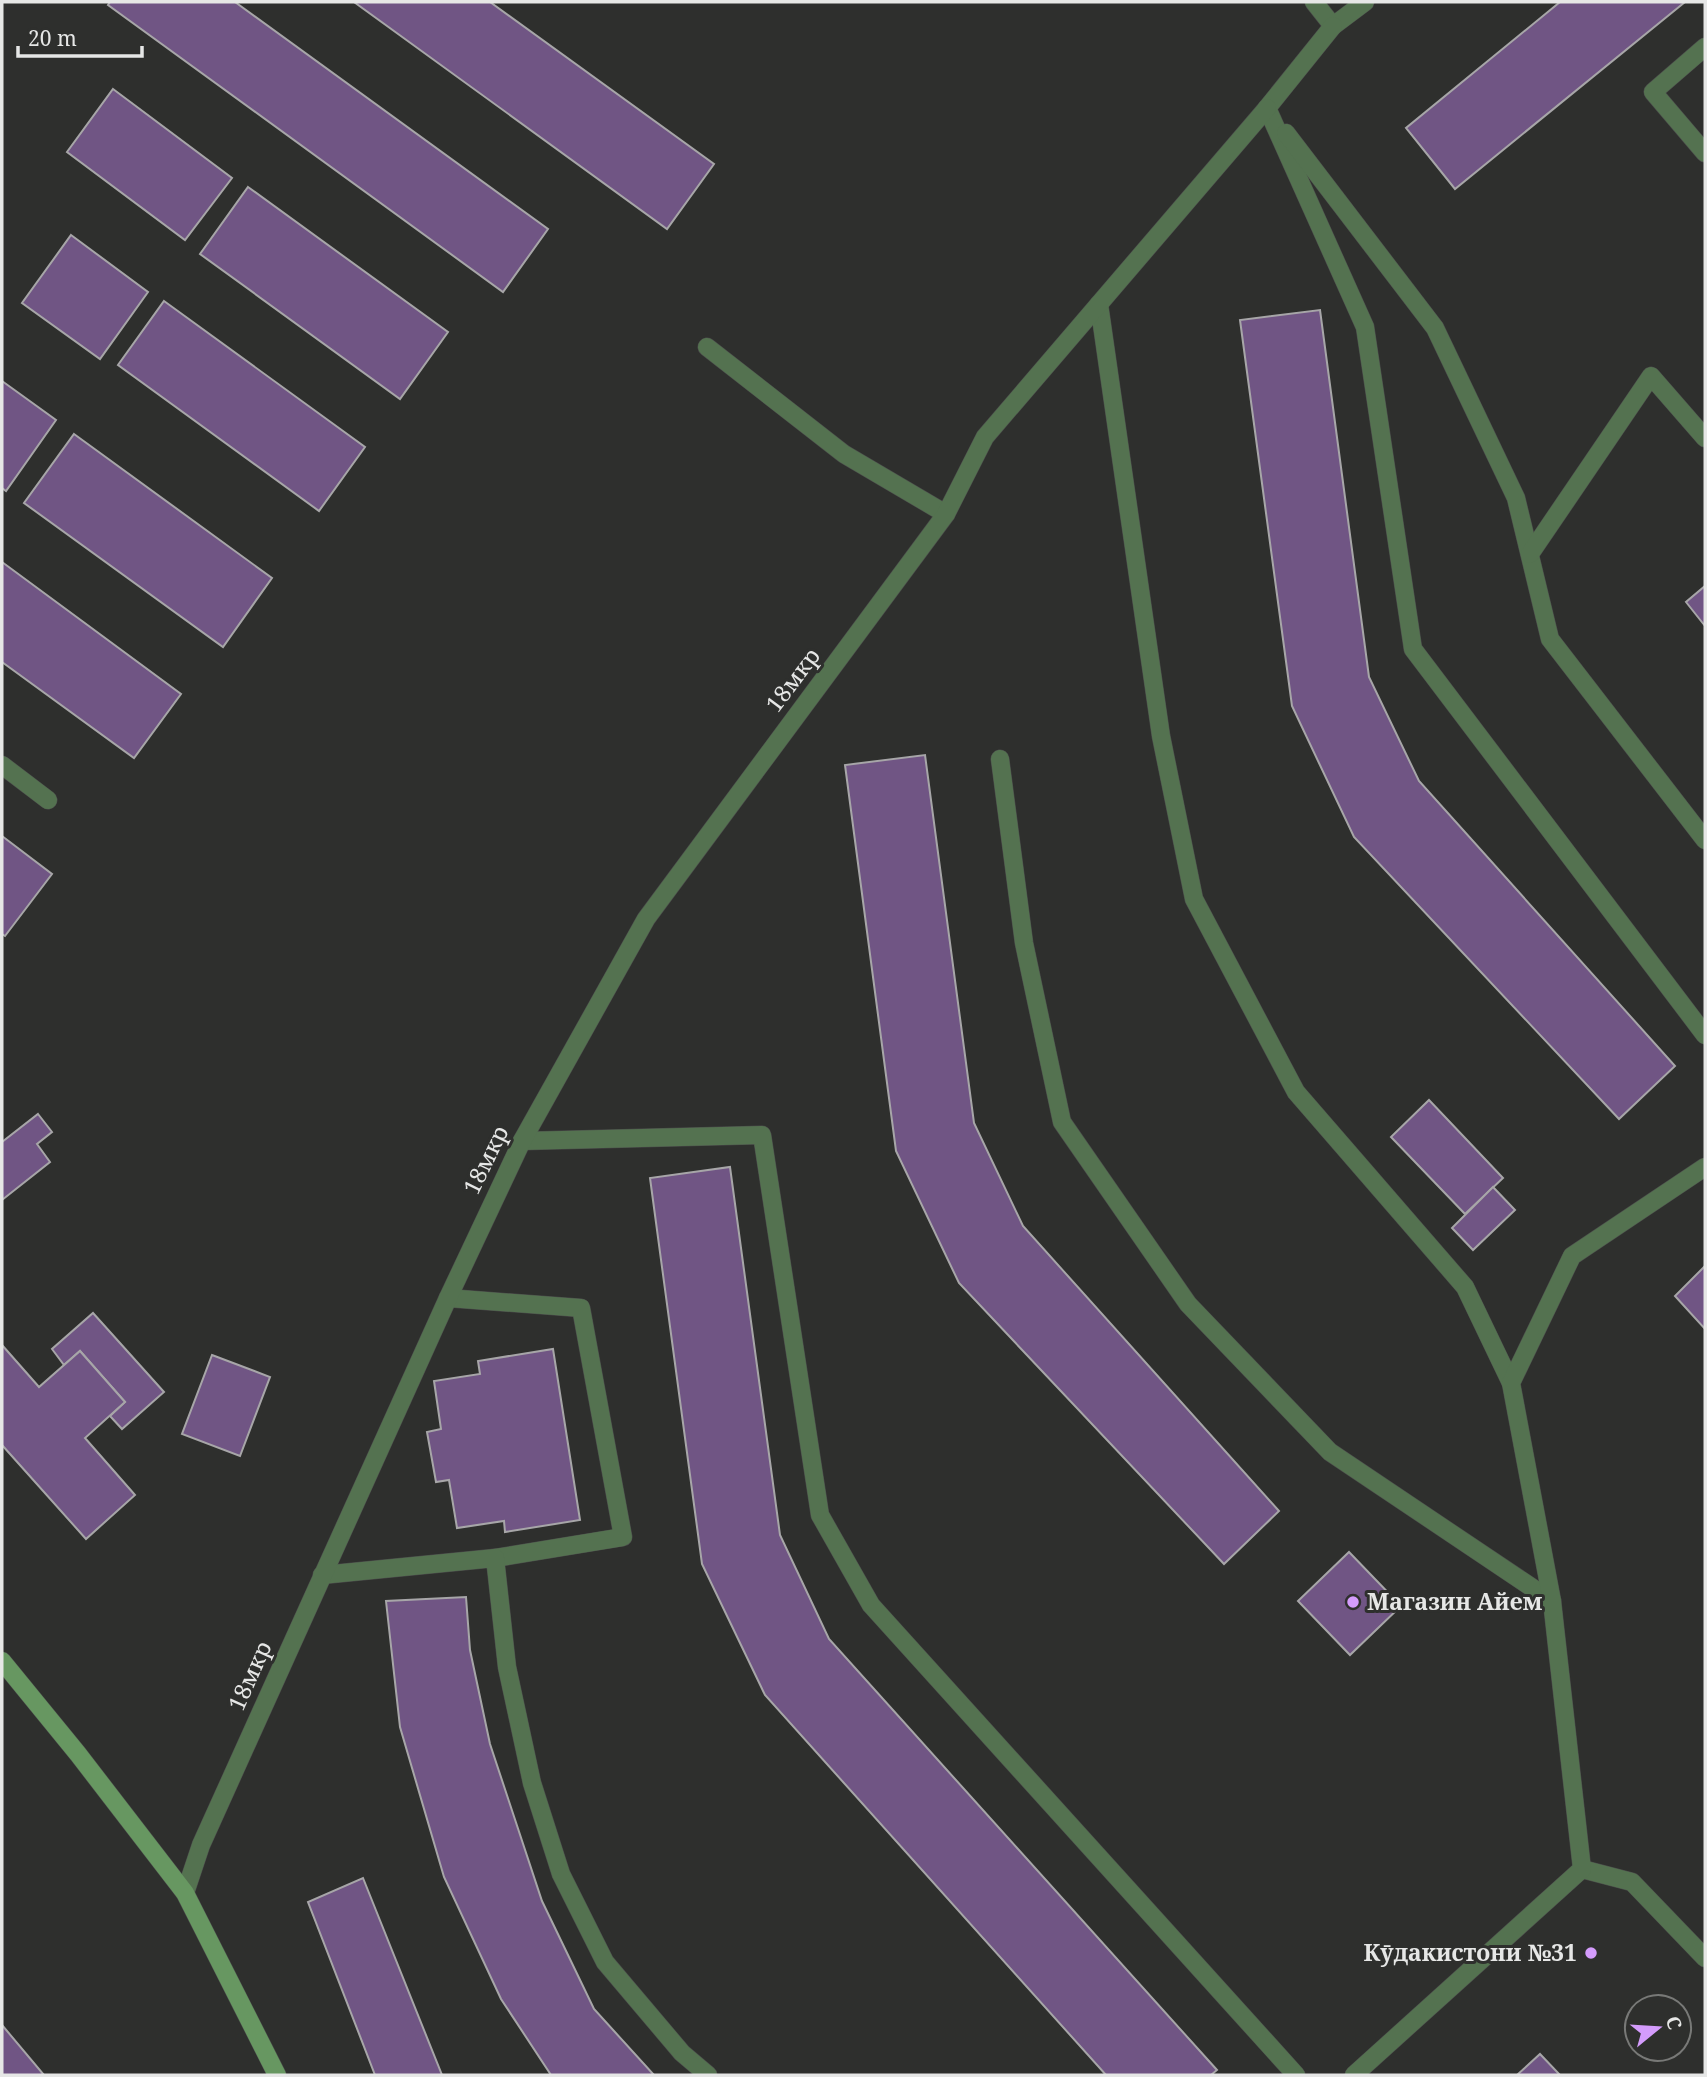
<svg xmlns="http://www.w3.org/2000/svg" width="1707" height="2077" font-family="'Noto Serif',serif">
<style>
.building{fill:#705584;stroke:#a7a6a8;stroke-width:2}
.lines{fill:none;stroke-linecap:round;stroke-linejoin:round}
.service-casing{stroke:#4b4c4b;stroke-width:19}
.minor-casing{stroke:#4b4c4b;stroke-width:19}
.secondary-casing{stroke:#4b4c4b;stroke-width:19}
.service{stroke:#547250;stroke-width:18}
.minor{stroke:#547250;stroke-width:18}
.secondary{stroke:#679761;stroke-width:18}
.poi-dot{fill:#d49cfc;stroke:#2e2f2d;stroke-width:2.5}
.labels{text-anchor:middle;stroke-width:6;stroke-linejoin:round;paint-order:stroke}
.street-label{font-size:23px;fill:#e6e7e6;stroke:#2e2f2d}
.poi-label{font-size:23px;font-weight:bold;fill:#e6e7e6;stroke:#2e2f2d;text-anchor:start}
</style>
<rect width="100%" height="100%" fill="#2e2f2d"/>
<g class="building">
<path d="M 110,2 L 235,2 L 548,229 L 503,292 L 108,5 Z"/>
<path d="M 354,2 L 490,2 L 714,164 L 667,229 Z"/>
<path d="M 1560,2 L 1685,2 L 1455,189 L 1406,128 Z"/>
<path d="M 113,89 L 232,178 L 185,240 L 67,152 Z"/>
<path d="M 248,187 L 448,332 L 400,399 L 200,254 Z"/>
<path d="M 71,235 L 148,292 L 100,359 L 22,303 Z"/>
<path d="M 164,301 L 365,447 L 319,511 L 118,365 Z"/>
<path d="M 1320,310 L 1369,677 L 1419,781 L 1675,1066 L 1619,1119 L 1354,837 L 1292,706 L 1240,320 Z"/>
<path d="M 2,381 L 56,420 L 6,491 L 2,488 Z"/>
<path d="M 74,434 L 272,578 L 223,647 L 24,503 Z"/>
<path d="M 2,562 L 181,694 L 134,758 L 2,662 Z"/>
<path d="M 1705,586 L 1705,626 L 1686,602 Z"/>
<path d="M 925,755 L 974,1123 L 1023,1226 L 1279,1511 L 1224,1564 L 959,1283 L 896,1151 L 845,765 Z"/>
<path d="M 2,836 L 52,874 L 5,936 L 2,934 Z"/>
<path d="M 1429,1100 L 1503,1178 L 1465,1214 L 1391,1137 Z"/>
<path d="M 38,1114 L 52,1132 L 37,1144 L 50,1162 L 2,1200 L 2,1142 Z"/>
<path d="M 730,1167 L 780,1535 L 829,1639 L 1217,2070 L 1211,2075 L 1106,2075 L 765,1695 L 702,1564 L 650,1178 Z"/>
<path d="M 1493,1187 L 1515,1210 L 1473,1250 L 1452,1228 Z"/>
<path d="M 1705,1266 L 1705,1329 L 1675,1296 Z"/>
<path d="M 93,1313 L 164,1392 L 122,1429 L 110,1416 L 125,1402 L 80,1351 L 64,1365 L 52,1349 Z"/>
<path d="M 2,1345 L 39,1387 L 80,1351 L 125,1402 L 85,1438 L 135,1495 L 86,1539 L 2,1445 Z"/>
<path d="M 553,1349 L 580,1520 L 505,1532 L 504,1521 L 457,1528 L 449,1480 L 436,1482 L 427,1432 L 441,1429 L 434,1381 L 480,1374 L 478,1361 Z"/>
<path d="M 212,1355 L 270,1377 L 240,1456 L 182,1434 Z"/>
<path d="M 1349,1552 L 1401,1606 L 1350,1655 L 1298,1601 Z"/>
<path d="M 466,1597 L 470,1650 L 490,1744 L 542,1901 L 594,2009 L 654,2075 L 551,2075 L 501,1999 L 444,1877 L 400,1727 L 386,1601 Z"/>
<path d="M 363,1878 L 442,2075 L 375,2075 L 308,1902 Z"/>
<path d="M 2,2025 L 44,2075 L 2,2075 Z"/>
<path d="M 1540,2054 L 1560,2075 L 1517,2075 Z"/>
</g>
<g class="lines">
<g class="service-casing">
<g id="service">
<path d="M 1314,2 L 1333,26 L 1365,2"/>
<path d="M 1705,47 L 1653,92 L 1705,153"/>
<path d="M 1267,108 L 1365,327 L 1413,649 L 1705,1035"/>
<path d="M 1267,108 L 1333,26"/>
<path d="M 1286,133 L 1435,328 L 1516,498 L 1550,639 L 1705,840"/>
<path d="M 1099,304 L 1161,736 L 1194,899 L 1296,1092 L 1465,1287 L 1511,1383"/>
<path d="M 1530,554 L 1651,376 L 1705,438"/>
<path d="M 1000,759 L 1024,943 L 1062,1122 L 1188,1304 L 1330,1452 L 1552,1601"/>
<path d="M 522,1141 L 762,1135 L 820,1515 L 871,1605 L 1296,2075"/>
<path d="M 448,1298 L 581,1308 L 623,1537 L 495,1558"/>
<path d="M 322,1575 L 495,1558 L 507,1667 L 532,1783 L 561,1874 L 605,1962 L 682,2053 L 708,2075"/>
</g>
</g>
<g class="minor-casing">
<g id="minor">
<path d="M 707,347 L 844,454 L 946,514"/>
<path d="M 2,765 L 48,800"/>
<path d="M 1582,1869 L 1632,1882 L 1705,1958"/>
<path d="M 185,1893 L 201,1845 L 448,1298 L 522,1141 L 646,919 L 946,514 L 985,437 L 1267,108"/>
<path d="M 1354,2075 L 1582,1869 L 1552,1601 L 1511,1383 L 1572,1256 L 1705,1167"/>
</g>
</g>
<g class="secondary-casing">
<path id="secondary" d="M 2,1661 L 78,1754 L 185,1893 L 277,2075"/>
</g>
<use href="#service" class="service"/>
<use href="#minor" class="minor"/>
<use href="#secondary" class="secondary"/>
</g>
<g class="poi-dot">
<circle cx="1353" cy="1602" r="7"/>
<circle cx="1591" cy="1953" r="7"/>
</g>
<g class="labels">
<g class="street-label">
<text transform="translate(793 680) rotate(-53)" y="8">18мкр</text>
<text transform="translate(486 1160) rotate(-64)" y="8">18мкр</text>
<text transform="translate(250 1676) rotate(-66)" y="8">18мкр</text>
</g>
<g class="poi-label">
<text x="1367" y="1610">Магазин Айем</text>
<text x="1577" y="1961" text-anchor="end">Кӯдакистони №31</text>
</g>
</g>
<rect width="1707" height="2077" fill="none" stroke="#e6e7e6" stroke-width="7"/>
<g transform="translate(1658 2028) rotate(72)"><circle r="33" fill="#2e2f2d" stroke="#787977" stroke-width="2"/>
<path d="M0-5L12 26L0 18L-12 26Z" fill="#d49cfc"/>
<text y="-10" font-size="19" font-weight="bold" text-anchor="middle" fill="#e6e7e6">С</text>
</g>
<path d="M18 46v10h124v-10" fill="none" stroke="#e6e7e6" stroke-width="3.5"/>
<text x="28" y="46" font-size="21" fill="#e6e7e6" stroke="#2e2f2d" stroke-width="5" paint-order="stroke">20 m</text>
</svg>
